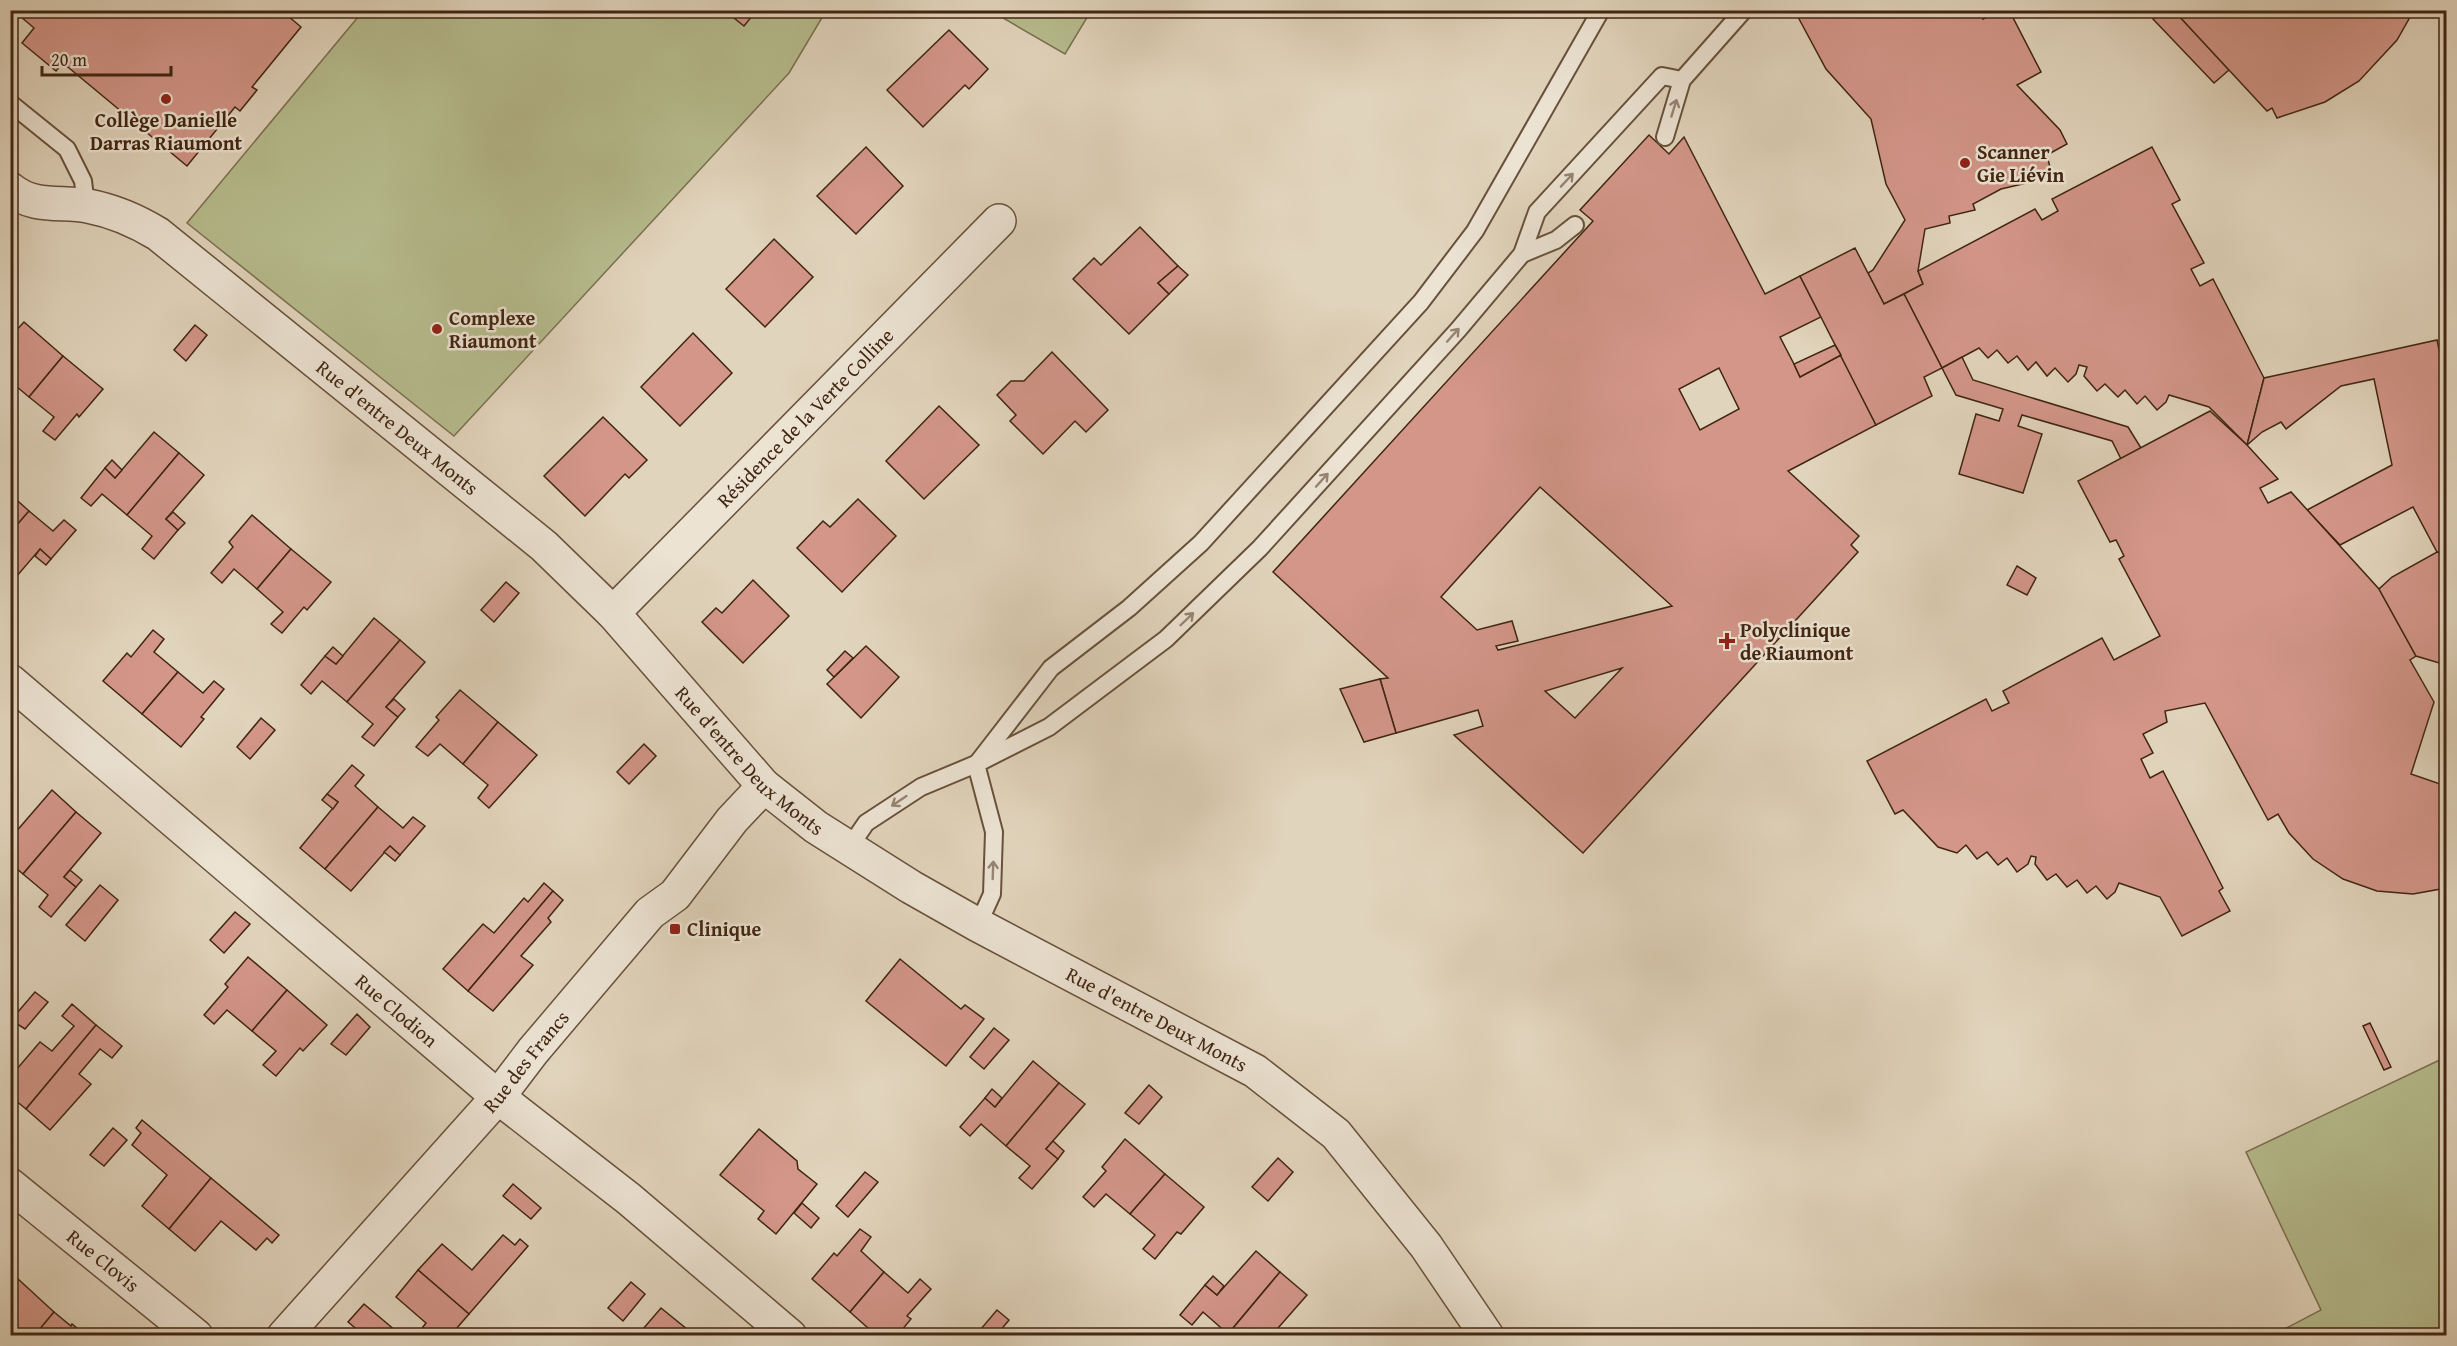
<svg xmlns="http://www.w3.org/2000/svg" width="2457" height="1346" font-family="'Gentium Book Plus',serif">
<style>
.green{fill:#b6bc8e;stroke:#7b7050;stroke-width:1.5}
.building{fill:#d39689;stroke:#402511;stroke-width:1.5;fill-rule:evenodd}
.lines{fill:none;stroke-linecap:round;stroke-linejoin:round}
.service-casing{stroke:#68513c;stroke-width:20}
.minor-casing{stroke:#68513c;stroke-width:36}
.service{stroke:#ece3d3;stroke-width:16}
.minor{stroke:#ece3d3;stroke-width:33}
.oneway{stroke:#968472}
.poi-dot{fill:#8f2418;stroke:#ece3d3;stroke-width:2}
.labels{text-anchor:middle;stroke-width:5;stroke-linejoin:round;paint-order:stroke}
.poi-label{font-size:20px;font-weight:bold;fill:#402511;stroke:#ece3d3;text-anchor:start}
.street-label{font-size:20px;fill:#402511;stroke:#ece3d3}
</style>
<rect width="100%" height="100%" fill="#e1d4bc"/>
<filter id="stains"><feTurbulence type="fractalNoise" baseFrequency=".00333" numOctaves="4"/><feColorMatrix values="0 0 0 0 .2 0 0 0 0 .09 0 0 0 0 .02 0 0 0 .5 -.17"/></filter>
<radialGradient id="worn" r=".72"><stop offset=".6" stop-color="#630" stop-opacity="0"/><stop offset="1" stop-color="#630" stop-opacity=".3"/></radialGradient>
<g class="green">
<path d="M 363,11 L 826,11 L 789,73 L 454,436 L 187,223 Z"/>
<path d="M 991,11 L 1091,11 L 1065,54 Z"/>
<path d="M 2446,1057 L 2446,1335 L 2273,1335 L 2321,1310 L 2246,1152 Z"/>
</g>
<g class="building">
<path d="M 13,10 L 281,10 L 301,27 L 252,87 L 257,90 L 240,111 L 235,107 L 187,166 L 63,63 L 56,71 L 22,43 L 34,28 Z"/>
<path d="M 724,10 L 757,10 L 744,26 Z"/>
<path d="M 1807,10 L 1981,10 L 1983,19 L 1999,10 L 2009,10 L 2041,72 L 2017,85 L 2060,130 L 2067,144 L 2047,155 L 2051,172 L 2026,177 L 2027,183 L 2001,189 L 1973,204 L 1975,210 L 1949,216 L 1950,223 L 1925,229 L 1918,271 L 1923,284 L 1884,304 L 1868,273 L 1873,270 L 1905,220 L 1886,184 L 1871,119 L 1826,69 L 1798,17 Z"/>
<path d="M 2162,10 L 2182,10 L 2178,15 L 2229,70 L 2214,83 L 2153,19 Z"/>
<path d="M 2182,10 L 2414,10 L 2397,40 L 2359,81 L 2325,102 L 2277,118 L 2272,108 L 2267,111 L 2178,15 Z"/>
<path d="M 949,30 L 988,69 L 969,89 L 965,85 L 923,127 L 887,90 Z"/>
<path d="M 1649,135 L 1669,154 L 1684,137 L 1765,294 L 1800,276 L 1821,317 L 1780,337 L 1794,364 L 1800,377 L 1841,355 L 1876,425 L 1788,471 L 1859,536 L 1851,545 L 1858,552 L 1583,853 L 1454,735 L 1483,726 L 1478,710 L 1396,733 L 1380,679 L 1388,678 L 1273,572 L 1593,221 L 1580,210 ZM 1719,368 L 1739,409 L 1700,430 L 1679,389 ZM 1540,487 L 1672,606 L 1498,650 L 1496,646 L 1518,641 L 1512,621 L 1477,630 L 1441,597 ZM 1622,668 L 1575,718 L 1545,691 Z"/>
<path d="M 866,147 L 903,186 L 856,234 L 817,196 Z"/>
<path d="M 2152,147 L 2180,200 L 2172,204 L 2204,263 L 2191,269 L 2200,286 L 2213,279 L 2264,378 L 2247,445 L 2209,407 L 2169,395 L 2166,402 L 2157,410 L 2145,396 L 2137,404 L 2125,390 L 2118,397 L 2105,384 L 2097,391 L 2084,376 L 2087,367 L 2079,365 L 2076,374 L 2068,382 L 2055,368 L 2047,376 L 2036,362 L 2028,370 L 2017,356 L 2008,363 L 1997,350 L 1988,358 L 1979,348 L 1942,368 L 1904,294 L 1923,284 L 1918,271 L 2035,209 L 2042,220 L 2058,211 L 2052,199 Z"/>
<path d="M 1140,227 L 1178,266 L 1158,283 L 1169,294 L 1129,334 L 1073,279 L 1094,258 L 1101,265 Z"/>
<path d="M 774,239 L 813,277 L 765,327 L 726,289 Z"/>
<path d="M 1855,248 L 1884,304 L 1904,294 L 1942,368 L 1924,377 L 1932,396 L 1876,425 L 1800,276 Z"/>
<path d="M 1178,266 L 1188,275 L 1169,294 L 1158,283 Z"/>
<path d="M 24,322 L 63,356 L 29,397 L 10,381 L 10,337 Z"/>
<path d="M 195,325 L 207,335 L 186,361 L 174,350 Z"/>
<path d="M 693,333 L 732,373 L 680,426 L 641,387 Z"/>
<path d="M 2437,340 L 2446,383 L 2446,553 L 2437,552 L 2413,507 L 2340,545 L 2307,510 L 2392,465 L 2374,379 L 2341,386 L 2286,429 L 2281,422 L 2262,432 L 2247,445 L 2264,378 Z"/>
<path d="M 1835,345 L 1841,355 L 1800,377 L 1794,364 Z"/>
<path d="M 1052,352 L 1108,410 L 1086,432 L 1075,421 L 1043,454 L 1010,421 L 1016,415 L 997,395 L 1011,381 L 1024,381 Z"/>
<path d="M 63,356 L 103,389 L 79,417 L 77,414 L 55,440 L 43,431 L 54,417 L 29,397 Z"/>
<path d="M 1962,357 L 1973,380 L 2128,427 L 2141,448 L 2121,459 L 2112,441 L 2022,415 L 2018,426 L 2042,434 L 2023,493 L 1959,474 L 1976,414 L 1999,421 L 2003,409 L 1956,395 L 1942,368 Z"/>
<path d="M 939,406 L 979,445 L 924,499 L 886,461 Z"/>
<path d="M 2210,411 L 2247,445 L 2278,479 L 2260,488 L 2268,503 L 2291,492 L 2379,589 L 2416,656 L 2410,660 L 2434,702 L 2411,774 L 2446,786 L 2446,888 L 2413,894 L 2377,891 L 2343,879 L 2313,859 L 2289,833 L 2278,814 L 2268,820 L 2205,703 L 2165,711 L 2167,722 L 2143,734 L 2153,753 L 2141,759 L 2150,778 L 2163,771 L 2223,888 L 2219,891 L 2230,911 L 2182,936 L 2160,897 L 2119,883 L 2115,892 L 2107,899 L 2096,886 L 2087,893 L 2077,880 L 2067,887 L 2056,874 L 2047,880 L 2035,864 L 2036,857 L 2031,856 L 2028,864 L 2017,872 L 2007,858 L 1998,865 L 1987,852 L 1977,859 L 1966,845 L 1957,853 L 1938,847 L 1903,810 L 1895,814 L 1867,761 L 1986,699 L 1992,711 L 2009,703 L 2003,691 L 2102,638 L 2114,660 L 2160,636 L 2119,559 L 2124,556 L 2116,540 L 2110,542 L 2078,481 Z"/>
<path d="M 603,417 L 647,460 L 629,478 L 625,474 L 585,516 L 544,476 Z"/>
<path d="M 154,432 L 179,453 L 127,515 L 102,494 L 91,506 L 81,498 L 105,468 L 115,478 Z"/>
<path d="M 179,453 L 204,475 L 166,519 L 178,530 L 154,559 L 142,549 L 152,536 L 127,515 Z"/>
<path d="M 112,460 L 122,470 L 115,478 L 105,468 Z"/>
<path d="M 10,494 L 29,511 L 10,533 Z"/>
<path d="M 858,499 L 896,536 L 842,592 L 797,548 L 823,521 L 830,527 Z"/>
<path d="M 29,511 L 53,531 L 64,520 L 76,530 L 51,559 L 40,549 L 10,584 L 10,533 Z"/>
<path d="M 173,512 L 185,523 L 178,530 L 166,519 Z"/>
<path d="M 252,515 L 291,549 L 257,589 L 234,569 L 222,583 L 211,573 L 233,547 L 229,542 Z"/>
<path d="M 40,549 L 51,559 L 46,565 L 35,556 Z"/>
<path d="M 291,549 L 331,582 L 307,610 L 304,607 L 282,633 L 271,624 L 283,612 L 257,589 Z"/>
<path d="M 2437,552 L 2446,553 L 2446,665 L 2416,656 L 2379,589 L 2392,577 Z"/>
<path d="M 2017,566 L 2036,578 L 2027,595 L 2007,585 Z"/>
<path d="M 753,580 L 789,616 L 743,663 L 702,622 L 716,608 L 722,613 Z"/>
<path d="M 506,582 L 519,593 L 494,622 L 481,610 Z"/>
<path d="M 374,618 L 400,640 L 347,702 L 322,681 L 311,694 L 301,685 L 325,656 L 336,664 Z"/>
<path d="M 153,630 L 164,639 L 154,652 L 178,672 L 142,714 L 103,681 L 127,653 L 131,657 Z"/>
<path d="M 400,640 L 425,662 L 386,707 L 398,717 L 374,746 L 362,737 L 373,724 L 347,702 Z"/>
<path d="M 866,646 L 899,677 L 861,718 L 827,684 Z"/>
<path d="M 333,647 L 343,656 L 336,664 L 325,656 Z"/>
<path d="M 845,651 L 853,658 L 834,677 L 827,670 Z"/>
<path d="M 178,672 L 203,693 L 214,681 L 224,689 L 201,717 L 204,719 L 181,747 L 142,714 Z"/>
<path d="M 1380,679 L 1396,733 L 1364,742 L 1340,689 Z"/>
<path d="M 460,690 L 498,722 L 463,764 L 440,744 L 428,756 L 416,747 L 439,720 L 436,717 Z"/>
<path d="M 394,699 L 405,709 L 398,717 L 386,707 Z"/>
<path d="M 261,718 L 275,730 L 250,759 L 237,747 Z"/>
<path d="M 498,722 L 537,755 L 489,808 L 478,798 L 488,785 L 463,764 Z"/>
<path d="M 644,744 L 656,756 L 629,784 L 617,772 Z"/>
<path d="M 352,765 L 364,775 L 355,786 L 378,807 L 325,869 L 300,848 L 338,802 L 327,794 Z"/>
<path d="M 52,790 L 76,812 L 23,874 L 10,863 L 10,832 L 14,834 Z"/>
<path d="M 327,794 L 338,802 L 333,809 L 322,800 Z"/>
<path d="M 378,807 L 403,828 L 413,817 L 425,826 L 400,855 L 390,846 L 351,891 L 325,869 Z"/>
<path d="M 76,812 L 101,833 L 64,877 L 76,887 L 51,917 L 39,907 L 48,895 L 23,874 Z"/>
<path d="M 390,846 L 400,855 L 395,861 L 384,852 Z"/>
<path d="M 70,870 L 82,880 L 76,887 L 64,877 Z"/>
<path d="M 544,883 L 553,891 L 468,991 L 443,969 L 483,924 L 494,933 L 524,898 L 528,902 Z"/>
<path d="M 100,885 L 118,900 L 85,941 L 66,925 Z"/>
<path d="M 553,891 L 563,900 L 548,918 L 551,922 L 521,956 L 533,965 L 493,1011 L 468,991 Z"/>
<path d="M 235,912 L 250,924 L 224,953 L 210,940 Z"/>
<path d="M 248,957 L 287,990 L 252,1031 L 227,1010 L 214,1024 L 204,1015 L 228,987 L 225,984 Z"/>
<path d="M 900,959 L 961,1009 L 965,1005 L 984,1019 L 946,1066 L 866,1001 Z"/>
<path d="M 287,990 L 327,1025 L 303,1051 L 300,1048 L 276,1076 L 263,1065 L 276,1051 L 252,1031 Z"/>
<path d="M 35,992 L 48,1002 L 25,1029 L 11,1020 Z"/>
<path d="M 72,1004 L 96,1025 L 26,1109 L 10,1096 L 10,1077 L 40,1042 L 52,1051 L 74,1026 L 62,1016 Z"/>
<path d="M 357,1014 L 370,1027 L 346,1055 L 331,1044 Z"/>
<path d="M 2370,1023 L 2391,1067 L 2384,1070 L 2363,1026 Z"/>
<path d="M 96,1025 L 122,1046 L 112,1058 L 100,1049 L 79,1074 L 91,1084 L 50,1130 L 26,1109 Z"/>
<path d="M 994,1028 L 1009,1040 L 984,1069 L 970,1057 Z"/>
<path d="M 1033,1061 L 1059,1083 L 1006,1146 L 981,1124 L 970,1136 L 960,1127 L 985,1098 L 995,1107 Z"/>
<path d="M 1059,1083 L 1085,1104 L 1046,1149 L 1058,1159 L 1032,1189 L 1019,1178 L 1030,1166 L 1006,1146 Z"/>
<path d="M 1149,1085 L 1162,1097 L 1139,1124 L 1125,1113 Z"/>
<path d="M 992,1089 L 1002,1098 L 995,1107 L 985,1098 Z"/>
<path d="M 142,1120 L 211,1178 L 169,1229 L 142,1206 L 167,1175 L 132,1145 L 141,1133 L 136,1128 Z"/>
<path d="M 113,1128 L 127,1140 L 104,1166 L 90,1155 Z"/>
<path d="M 759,1129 L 797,1161 L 798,1169 L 817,1184 L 776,1234 L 758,1219 L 764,1211 L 720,1175 Z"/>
<path d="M 1125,1139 L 1165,1174 L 1130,1214 L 1106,1194 L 1094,1207 L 1083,1197 L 1106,1171 L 1102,1167 Z"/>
<path d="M 1053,1141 L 1064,1151 L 1058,1159 L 1046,1149 Z"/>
<path d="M 1278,1158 L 1293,1172 L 1268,1201 L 1252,1187 Z"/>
<path d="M 865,1172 L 878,1182 L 848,1217 L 836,1206 Z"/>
<path d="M 1165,1174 L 1204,1207 L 1181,1234 L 1177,1232 L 1155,1259 L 1143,1249 L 1155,1235 L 1130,1214 Z"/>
<path d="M 211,1178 L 279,1235 L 272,1243 L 267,1238 L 256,1250 L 221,1221 L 195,1251 L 169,1229 Z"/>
<path d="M 513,1184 L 541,1208 L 531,1219 L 503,1196 Z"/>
<path d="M 802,1203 L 819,1218 L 811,1228 L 794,1213 Z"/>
<path d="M 860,1229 L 871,1237 L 861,1251 L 884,1272 L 850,1312 L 812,1279 L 834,1253 L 837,1256 Z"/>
<path d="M 503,1235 L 515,1245 L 520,1239 L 528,1246 L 469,1314 L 418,1270 L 442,1244 L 472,1270 Z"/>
<path d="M 1256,1251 L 1280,1272 L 1228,1334 L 1203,1312 L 1192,1325 L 1180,1315 L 1205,1285 L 1217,1295 Z"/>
<path d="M 418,1270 L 469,1314 L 450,1336 L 416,1336 L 426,1323 L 396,1297 Z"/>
<path d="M 884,1272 L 908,1293 L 920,1279 L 931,1289 L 907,1316 L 911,1319 L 897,1336 L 877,1336 L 850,1312 Z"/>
<path d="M 1280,1272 L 1307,1295 L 1271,1336 L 1230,1336 L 1228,1334 Z"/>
<path d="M 1213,1276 L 1224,1286 L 1217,1295 L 1205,1285 Z"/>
<path d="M 17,1278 L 54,1312 L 34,1336 L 10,1336 L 10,1285 Z"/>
<path d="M 631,1282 L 645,1294 L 623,1321 L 608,1308 Z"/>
<path d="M 364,1304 L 396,1331 L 391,1336 L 365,1336 L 348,1322 Z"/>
<path d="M 661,1308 L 688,1330 L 684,1336 L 637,1336 Z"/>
<path d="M 997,1310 L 1009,1320 L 999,1332 L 1003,1336 L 975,1336 Z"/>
<path d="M 54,1312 L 71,1326 L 72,1324 L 86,1336 L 34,1336 Z"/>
</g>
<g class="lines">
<g class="service-casing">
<g id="service">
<path d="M 10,103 L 67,149 L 83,181 L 86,205"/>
<path d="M 1665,137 L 1682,80 L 1744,10"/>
<path d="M 1522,254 L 1556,240 L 1575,225"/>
<path d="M 979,761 L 1051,668 L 1129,608 L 1201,543 L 1421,302 L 1475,231 L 1601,10"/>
<path d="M 976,764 L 1049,727 L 1142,657 L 1166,639 L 1260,548 L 1458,330 L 1522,254 L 1537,212 L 1662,76 L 1682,80"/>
<path d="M 849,848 L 866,823 L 921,787 L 976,764 L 994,832 L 992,894 L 978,925"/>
</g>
</g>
<g class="minor-casing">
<g id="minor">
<path id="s1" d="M 10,189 C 34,209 62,201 88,206 C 114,211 135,220 158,234 L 544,546 L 613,613 L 764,786 L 816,827 L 911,887 L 978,925 L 1255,1071 L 1336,1134 L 1426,1246 L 1487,1336"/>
<path id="s2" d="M 613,613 L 999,221"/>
<path id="s3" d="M 10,681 L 498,1097 L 629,1199 L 790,1336"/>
<path id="s4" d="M 10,1185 L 196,1336"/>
<path id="s5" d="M 284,1336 L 498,1097 L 533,1051 L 650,913 L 675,895 L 732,820 L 764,786"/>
</g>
</g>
<use href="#service" class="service"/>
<use href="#minor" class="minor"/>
</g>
<defs><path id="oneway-shaft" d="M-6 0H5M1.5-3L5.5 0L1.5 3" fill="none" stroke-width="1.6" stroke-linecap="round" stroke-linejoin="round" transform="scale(1.5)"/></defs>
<g class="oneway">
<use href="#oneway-shaft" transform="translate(1674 108) rotate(-73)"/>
<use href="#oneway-shaft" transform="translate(1567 180) rotate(-47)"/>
<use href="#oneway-shaft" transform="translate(1453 335) rotate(-48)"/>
<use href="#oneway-shaft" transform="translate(1322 480) rotate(-48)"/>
<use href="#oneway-shaft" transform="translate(1187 619) rotate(-44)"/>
<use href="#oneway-shaft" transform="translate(899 801) rotate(146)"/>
<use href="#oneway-shaft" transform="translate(993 870) rotate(-88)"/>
</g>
<g class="poi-dot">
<circle cx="166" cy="99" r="6"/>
<circle cx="1965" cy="163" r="6"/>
<circle cx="437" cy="329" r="6"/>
<path d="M1724 632h6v6h6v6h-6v6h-6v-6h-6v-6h6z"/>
<rect x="669" y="923" width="12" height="12" rx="3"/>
</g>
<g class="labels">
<g class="poi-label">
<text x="166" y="127" text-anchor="middle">Collège Danielle<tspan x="166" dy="23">Darras Riaumont</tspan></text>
<text x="1977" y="159">Scanner<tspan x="1977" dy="23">Gie Liévin</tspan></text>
<text x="449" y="325">Complexe<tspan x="449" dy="23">Riaumont</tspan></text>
<text x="1740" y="637">Polyclinique<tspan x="1740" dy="23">de Riaumont</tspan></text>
<text x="687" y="936">Clinique</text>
</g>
<g class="street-label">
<text dy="7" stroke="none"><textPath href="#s2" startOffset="274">Résidence de la Verte Colline</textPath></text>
<text dy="7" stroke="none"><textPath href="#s1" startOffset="465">Rue d'entre Deux Monts</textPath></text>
<text dy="7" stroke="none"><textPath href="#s1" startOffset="951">Rue d'entre Deux Monts</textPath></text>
<text dy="7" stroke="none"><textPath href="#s3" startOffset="508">Rue Clodion</textPath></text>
<text dy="7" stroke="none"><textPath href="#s1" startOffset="1437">Rue d'entre Deux Monts</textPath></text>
<text dy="7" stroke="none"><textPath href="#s5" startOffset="366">Rue des Francs</textPath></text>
<text dy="7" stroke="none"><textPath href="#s4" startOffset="120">Rue Clovis</textPath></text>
</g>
</g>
<rect width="2457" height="1346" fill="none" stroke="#e1d4bc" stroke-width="36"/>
<rect x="12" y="12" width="2433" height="1322" fill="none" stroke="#402511" stroke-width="3"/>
<rect x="18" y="18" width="2421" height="1310" fill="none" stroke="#402511" stroke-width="1.5"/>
<path d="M42 66v9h129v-9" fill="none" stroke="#402511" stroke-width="3"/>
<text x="51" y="66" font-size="18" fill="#402511" stroke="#ece3d3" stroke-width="4.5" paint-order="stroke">20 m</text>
<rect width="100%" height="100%" filter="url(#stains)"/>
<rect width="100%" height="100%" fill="url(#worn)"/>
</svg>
